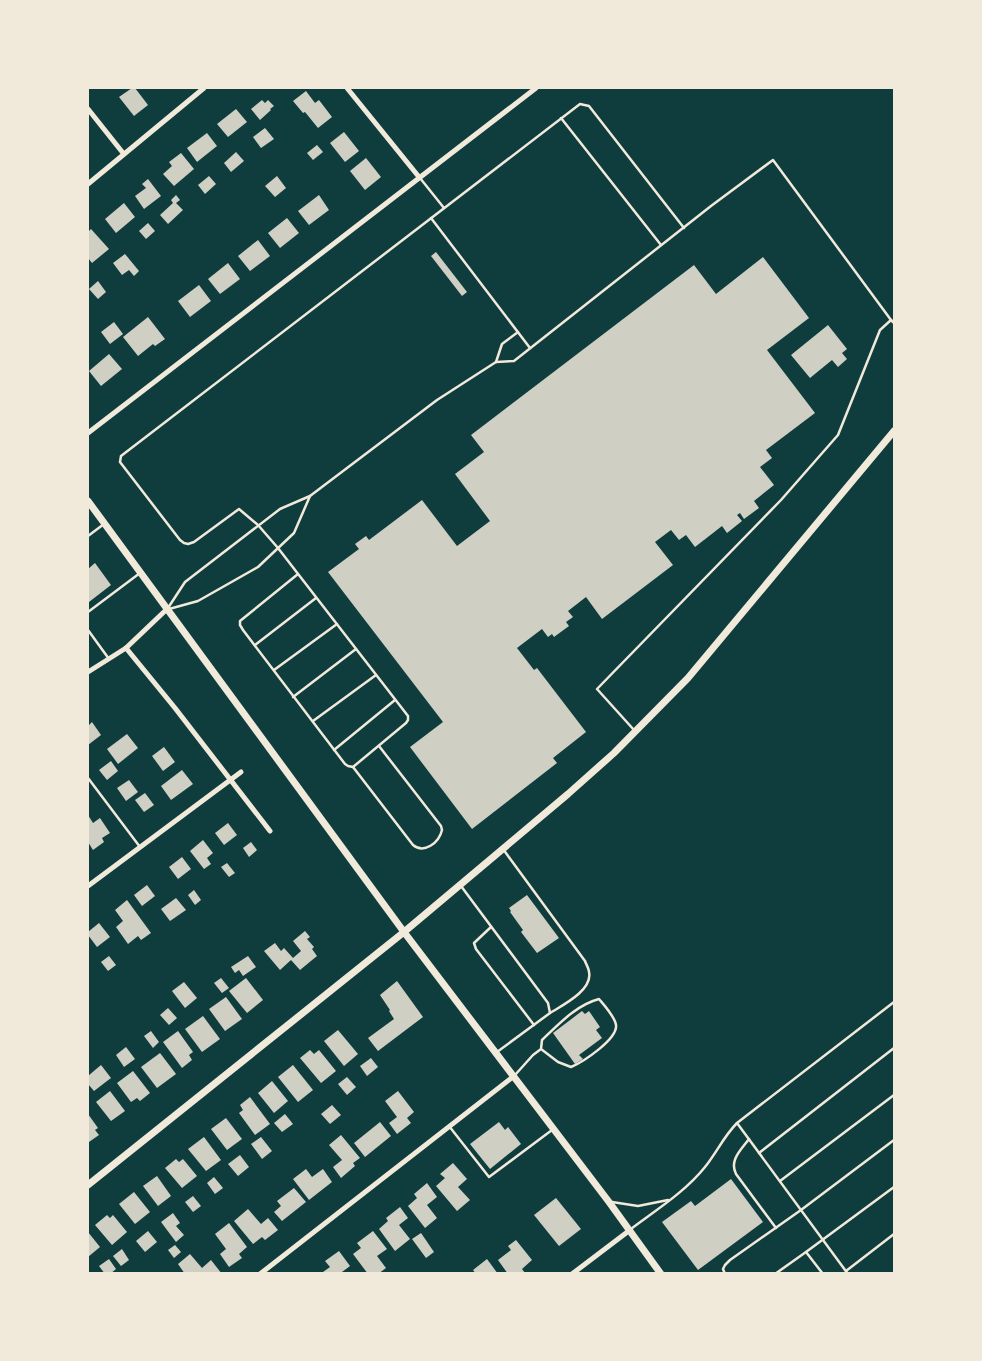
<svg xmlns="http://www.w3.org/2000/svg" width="982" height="1361" font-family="'Fira Sans',sans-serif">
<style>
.building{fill:#cfcfc3}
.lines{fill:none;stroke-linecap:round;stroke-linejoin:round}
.service{stroke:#f1e9da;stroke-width:2.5}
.minor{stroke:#f1e9da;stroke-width:5}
.tertiary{stroke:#f1e9da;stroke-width:7}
</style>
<rect width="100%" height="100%" fill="#0f3d3e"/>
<g class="building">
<path d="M 132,88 L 135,88 L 148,105 L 134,116 L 119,97 Z"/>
<path d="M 306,91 L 315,103 L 319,100 L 332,117 L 318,128 L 305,112 L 303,113 L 293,101 Z"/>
<path d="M 262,100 L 265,103 L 268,100 L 274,106 L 270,109 L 271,110 L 260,120 L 251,109 Z"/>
<path d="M 236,109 L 247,122 L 228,137 L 217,124 Z"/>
<path d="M 265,128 L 274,139 L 261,148 L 253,137 Z"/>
<path d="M 344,132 L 359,151 L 345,162 L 330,143 Z"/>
<path d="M 207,133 L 217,146 L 197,162 L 187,148 Z"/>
<path d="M 317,145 L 323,152 L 313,160 L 307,153 Z"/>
<path d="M 236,152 L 244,161 L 231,172 L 224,163 Z"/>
<path d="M 181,153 L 194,169 L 174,186 L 163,174 L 172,166 L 169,162 Z"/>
<path d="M 366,158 L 381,177 L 365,190 L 350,171 Z"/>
<path d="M 209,176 L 216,184 L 205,194 L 198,185 Z"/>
<path d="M 277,176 L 286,188 L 275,197 L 265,186 Z"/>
<path d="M 148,179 L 161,196 L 144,209 L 135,196 L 146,188 L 142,184 Z"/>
<path d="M 176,195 L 180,200 L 176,203 L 183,210 L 168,224 L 160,215 L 173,203 L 171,200 Z"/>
<path d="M 319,195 L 329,210 L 309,225 L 298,211 Z"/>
<path d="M 124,203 L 135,217 L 116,233 L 105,219 Z"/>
<path d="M 287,218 L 299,233 L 280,248 L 268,233 Z"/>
<path d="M 148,223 L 155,231 L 146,239 L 139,231 Z"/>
<path d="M 91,229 L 109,249 L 92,263 L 88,258 L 88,232 Z"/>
<path d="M 258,240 L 270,256 L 250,271 L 238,256 Z"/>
<path d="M 436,252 L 467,292 L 462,296 L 431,256 Z"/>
<path d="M 125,254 L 139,271 L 134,276 L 129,270 L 122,275 L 113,263 Z"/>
<path d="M 763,257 L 809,318 L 767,350 L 815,413 L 766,450 L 772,458 L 760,467 L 774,485 L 754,501 L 759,508 L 744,519 L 740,513 L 737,515 L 742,521 L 727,533 L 722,526 L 695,547 L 686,535 L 679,540 L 671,530 L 655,542 L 673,565 L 602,619 L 586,597 L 568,611 L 573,617 L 566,622 L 569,626 L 554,637 L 552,634 L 548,637 L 542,629 L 517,648 L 534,670 L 537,668 L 586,732 L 553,758 L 557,763 L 472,829 L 410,747 L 443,722 L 328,572 L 359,549 L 355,544 L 366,536 L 369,540 L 422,500 L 457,546 L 490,521 L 455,474 L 484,452 L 471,435 L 694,265 L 716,294 Z"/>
<path d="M 228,263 L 240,279 L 220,294 L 208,279 Z"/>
<path d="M 98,281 L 106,292 L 98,299 L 89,289 Z"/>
<path d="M 199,285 L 211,301 L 190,317 L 178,301 Z"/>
<path d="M 148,317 L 165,339 L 155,346 L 153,344 L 138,356 L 123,337 Z"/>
<path d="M 114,322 L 123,334 L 110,344 L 101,332 Z"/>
<path d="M 828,325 L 847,349 L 842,353 L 847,359 L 838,367 L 832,360 L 810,378 L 791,355 Z"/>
<path d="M 109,354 L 122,369 L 101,386 L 89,371 Z"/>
<path d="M 95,563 L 111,585 L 89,602 L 88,600 L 88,569 Z"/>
<path d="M 92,722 L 101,735 L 88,745 L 88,726 Z"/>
<path d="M 127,734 L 138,748 L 118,764 L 107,749 Z"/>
<path d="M 164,747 L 175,762 L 163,771 L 152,756 Z"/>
<path d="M 111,761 L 118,771 L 107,780 L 99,770 Z"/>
<path d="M 182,770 L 193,784 L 171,800 L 161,786 Z"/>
<path d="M 129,780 L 138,792 L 126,801 L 117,788 Z"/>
<path d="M 145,793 L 154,805 L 144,812 L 135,800 Z"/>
<path d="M 88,815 L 93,823 L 100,818 L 110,833 L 102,838 L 104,842 L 93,850 L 88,842 Z"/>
<path d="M 228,823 L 237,835 L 224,845 L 215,833 Z"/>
<path d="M 203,840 L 213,853 L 207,858 L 211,864 L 204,869 L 190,851 Z"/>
<path d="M 251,842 L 257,850 L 249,857 L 243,848 Z"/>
<path d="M 182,857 L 191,869 L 178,879 L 169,867 Z"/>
<path d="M 227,863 L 235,873 L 229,877 L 221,867 Z"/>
<path d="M 147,885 L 155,896 L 142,906 L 134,895 Z"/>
<path d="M 194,890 L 201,900 L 195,905 L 188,895 Z"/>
<path d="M 527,895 L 559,938 L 537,953 L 521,932 L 523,930 L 510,912 L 511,911 L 509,908 Z"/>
<path d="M 176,898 L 186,910 L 170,921 L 161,909 Z"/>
<path d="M 127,900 L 151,933 L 141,940 L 138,936 L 128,944 L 116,927 L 123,921 L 115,910 Z"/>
<path d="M 99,923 L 110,937 L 97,947 L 88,935 L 88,932 Z"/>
<path d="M 305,931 L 310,937 L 307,939 L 314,947 L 312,949 L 317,956 L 300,970 L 291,960 L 280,970 L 264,951 L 275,943 L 281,951 L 284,948 L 293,958 L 301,951 L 293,941 Z"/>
<path d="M 109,956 L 116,965 L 108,971 L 101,962 Z"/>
<path d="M 248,956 L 256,967 L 243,976 L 239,970 L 235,973 L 231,967 Z"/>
<path d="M 221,978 L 229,988 L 222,993 L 214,983 Z"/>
<path d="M 246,978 L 263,1000 L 247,1013 L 229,991 Z"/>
<path d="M 397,981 L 423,1017 L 378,1051 L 368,1038 L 394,1019 L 389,1011 L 390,1010 L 380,995 Z"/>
<path d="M 184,982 L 197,998 L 185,1008 L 172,991 Z"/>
<path d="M 226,997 L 242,1019 L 225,1031 L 209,1009 Z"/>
<path d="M 168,1008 L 177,1018 L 169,1025 L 160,1015 Z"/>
<path d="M 582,1011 L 585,1014 L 589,1011 L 600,1027 L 596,1030 L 602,1038 L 579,1055 L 583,1059 L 575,1064 L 553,1033 Z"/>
<path d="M 203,1016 L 220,1039 L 202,1052 L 185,1029 Z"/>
<path d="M 338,1030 L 358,1054 L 344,1066 L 324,1041 Z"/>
<path d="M 151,1031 L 159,1042 L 153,1048 L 144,1036 Z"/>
<path d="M 178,1031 L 193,1052 L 189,1055 L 192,1060 L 182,1068 L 163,1042 Z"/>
<path d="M 126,1047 L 135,1059 L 124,1067 L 116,1055 Z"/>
<path d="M 310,1050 L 314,1054 L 319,1050 L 336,1071 L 321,1083 L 300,1058 Z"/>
<path d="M 160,1053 L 176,1074 L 157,1088 L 141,1067 Z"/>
<path d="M 371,1058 L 378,1067 L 367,1076 L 360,1066 Z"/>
<path d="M 101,1065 L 111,1078 L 94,1091 L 88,1084 L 88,1076 Z"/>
<path d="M 293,1065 L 313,1090 L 298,1102 L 278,1077 Z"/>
<path d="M 133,1071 L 150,1093 L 140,1101 L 137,1098 L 131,1102 L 117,1083 Z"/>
<path d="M 347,1077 L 356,1087 L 347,1095 L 338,1084 Z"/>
<path d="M 272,1081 L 288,1101 L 274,1113 L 258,1093 Z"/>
<path d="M 110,1091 L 125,1111 L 111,1121 L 96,1102 Z"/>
<path d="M 398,1091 L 414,1112 L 407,1118 L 411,1123 L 397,1134 L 389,1123 L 397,1117 L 385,1101 Z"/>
<path d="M 250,1097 L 270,1124 L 255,1135 L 239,1113 L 243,1110 L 240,1105 Z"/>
<path d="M 332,1105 L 341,1115 L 330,1124 L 321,1114 Z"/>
<path d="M 88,1114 L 98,1128 L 95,1130 L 99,1135 L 89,1142 L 88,1141 Z"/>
<path d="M 285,1114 L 293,1124 L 282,1132 L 274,1123 Z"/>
<path d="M 226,1118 L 242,1139 L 227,1150 L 211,1129 Z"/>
<path d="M 380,1122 L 391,1136 L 365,1157 L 354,1143 Z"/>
<path d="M 499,1122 L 505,1130 L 508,1127 L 521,1144 L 490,1169 L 470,1144 Z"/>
<path d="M 341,1135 L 360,1158 L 353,1163 L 355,1166 L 341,1178 L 333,1167 L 342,1160 L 329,1145 Z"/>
<path d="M 204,1137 L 221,1160 L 206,1171 L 188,1149 Z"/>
<path d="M 261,1137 L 272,1151 L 262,1159 L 251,1144 Z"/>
<path d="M 240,1155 L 249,1167 L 238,1176 L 228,1164 Z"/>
<path d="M 176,1159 L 179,1162 L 183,1159 L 197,1176 L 182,1188 L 165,1168 Z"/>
<path d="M 453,1163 L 467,1179 L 458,1187 L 470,1200 L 457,1211 L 436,1186 L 445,1178 L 440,1174 Z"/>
<path d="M 306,1169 L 312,1177 L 323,1169 L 332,1182 L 309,1200 L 293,1179 Z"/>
<path d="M 157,1176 L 171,1196 L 158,1206 L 143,1186 Z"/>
<path d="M 214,1177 L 223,1188 L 215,1194 L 207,1183 Z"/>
<path d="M 731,1179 L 763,1222 L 698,1270 L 662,1222 L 691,1201 L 695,1206 Z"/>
<path d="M 427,1183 L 437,1197 L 427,1205 L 437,1218 L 425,1228 L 408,1206 L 417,1198 L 414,1194 Z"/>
<path d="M 294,1188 L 306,1202 L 282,1221 L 274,1212 L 281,1206 L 277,1201 Z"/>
<path d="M 134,1192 L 150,1212 L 135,1224 L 119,1204 Z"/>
<path d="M 193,1196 L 201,1206 L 193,1212 L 185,1202 Z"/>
<path d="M 556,1198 L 581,1229 L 559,1246 L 534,1215 Z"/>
<path d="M 400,1207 L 408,1218 L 399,1225 L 410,1239 L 395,1251 L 379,1229 L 388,1221 L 386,1218 Z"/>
<path d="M 248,1209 L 261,1224 L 268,1218 L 278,1230 L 265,1240 L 262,1237 L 253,1244 L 234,1221 Z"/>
<path d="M 173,1213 L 180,1223 L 176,1226 L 184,1235 L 176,1242 L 161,1222 Z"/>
<path d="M 107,1215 L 110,1218 L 113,1215 L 127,1232 L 112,1245 L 95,1225 Z"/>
<path d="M 229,1223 L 247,1247 L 239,1254 L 242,1258 L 229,1267 L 220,1254 L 226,1249 L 215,1234 Z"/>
<path d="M 148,1231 L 157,1242 L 145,1252 L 136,1241 Z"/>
<path d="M 373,1231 L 387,1249 L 377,1256 L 386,1268 L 378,1274 L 368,1274 L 353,1254 L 361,1248 L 357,1243 Z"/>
<path d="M 88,1232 L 100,1247 L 88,1257 Z"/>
<path d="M 421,1233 L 434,1252 L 426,1258 L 412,1239 Z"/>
<path d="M 516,1240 L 532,1260 L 522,1269 L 525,1273 L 523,1274 L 508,1274 L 498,1260 L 511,1250 L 508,1246 Z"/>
<path d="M 175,1245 L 181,1252 L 174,1258 L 168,1250 Z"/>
<path d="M 122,1249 L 129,1260 L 121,1266 L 113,1256 Z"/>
<path d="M 339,1251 L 350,1266 L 342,1272 L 344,1274 L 325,1274 L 323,1272 L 330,1267 L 325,1261 Z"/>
<path d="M 190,1254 L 202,1268 L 211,1260 L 222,1274 L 185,1274 L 178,1264 Z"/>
<path d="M 109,1259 L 116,1269 L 110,1274 L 105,1274 L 99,1266 Z"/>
<path d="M 487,1259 L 498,1274 L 476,1274 L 473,1270 Z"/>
</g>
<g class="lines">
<g class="service">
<path d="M 561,118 L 661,245"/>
<path d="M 420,178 L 444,208"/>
<path d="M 431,218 L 530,348"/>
<path d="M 496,362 L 502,344 L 518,332"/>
<path d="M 88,536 L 104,524"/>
<path d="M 298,574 L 240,621 L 240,625 L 243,630 L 345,764 L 348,766 L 353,767 L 406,723 L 408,720 L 408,716 L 278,548 L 258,525 L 239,509 L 194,542 L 188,544 L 184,543 L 180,540 L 120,462 L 121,456 L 580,104 L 589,106 L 684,228"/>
<path d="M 168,608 L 185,582 L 280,509 L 310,496 L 437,400 L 496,362 L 514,361 L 711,206 L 773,160 L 891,320"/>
<path d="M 169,609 L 198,601 L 258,567 L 294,533 L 310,496"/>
<path d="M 88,612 L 140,573"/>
<path d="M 88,630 L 109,659"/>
<path d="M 255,645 L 316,598"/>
<path d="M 274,670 L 337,624"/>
<path d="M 293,697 L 356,649"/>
<path d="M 313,721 L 376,675"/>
<path d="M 634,730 L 597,689 L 781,500 L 838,435 L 880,330 L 891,320 L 894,323"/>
<path d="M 334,750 L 395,700"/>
<path d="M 353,767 L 413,845 C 424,854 439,843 442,830 L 441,826 L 379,746"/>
<path d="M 88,778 L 140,847"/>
<path d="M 503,849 L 585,961 C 586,964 589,969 589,972 C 593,990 563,1005 550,1013"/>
<path d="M 461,886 L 548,1003 L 550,1013 L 497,1052"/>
<path d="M 491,927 L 474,943 L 476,949 L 534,1025"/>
<path d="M 515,1075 L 533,1055 L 541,1049 L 558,1062 L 571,1067 C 583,1062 618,1039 616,1025 C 615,1017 604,1005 599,999 C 576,1005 558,1025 542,1040 L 541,1049"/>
<path d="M 737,1123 L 848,1274"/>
<path d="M 449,1126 L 489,1177 L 552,1130"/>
<path d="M 749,1139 C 741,1150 729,1160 736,1174 L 776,1228"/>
<path d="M 759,1153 L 894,1048"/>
<path d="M 780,1181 L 894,1095"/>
<path d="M 612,1202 L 638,1206 L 668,1200"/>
<path d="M 631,1229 C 656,1210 685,1192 705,1167 C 717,1152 724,1136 737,1123 L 894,1002"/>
<path d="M 846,1271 L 894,1234"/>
<path d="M 725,1274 L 723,1269 L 725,1265 L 730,1260 L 801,1210 L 894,1140"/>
<path d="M 775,1274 L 806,1252"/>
<path d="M 823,1274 L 806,1252 L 894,1187"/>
</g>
<g class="minor">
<path d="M 347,88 L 419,177"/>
<path d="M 88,109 L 123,153"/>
<path d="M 88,184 L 204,88"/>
<path d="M 88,433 L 536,88"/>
<path d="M 126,648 L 175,708 L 270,831"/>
<path d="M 88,672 L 126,648 L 167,609"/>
<path d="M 88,886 L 241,772"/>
<path d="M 260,1274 L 514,1076"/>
<path d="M 572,1274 L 630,1230"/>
</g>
<g class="tertiary">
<path d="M 88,501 L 404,932 L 609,1202 L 661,1274"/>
<path d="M 88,1185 L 404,932 L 568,794 L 614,753 L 688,678 L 894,431"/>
</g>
</g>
<rect width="982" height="1361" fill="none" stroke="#f1e9da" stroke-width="178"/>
</svg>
